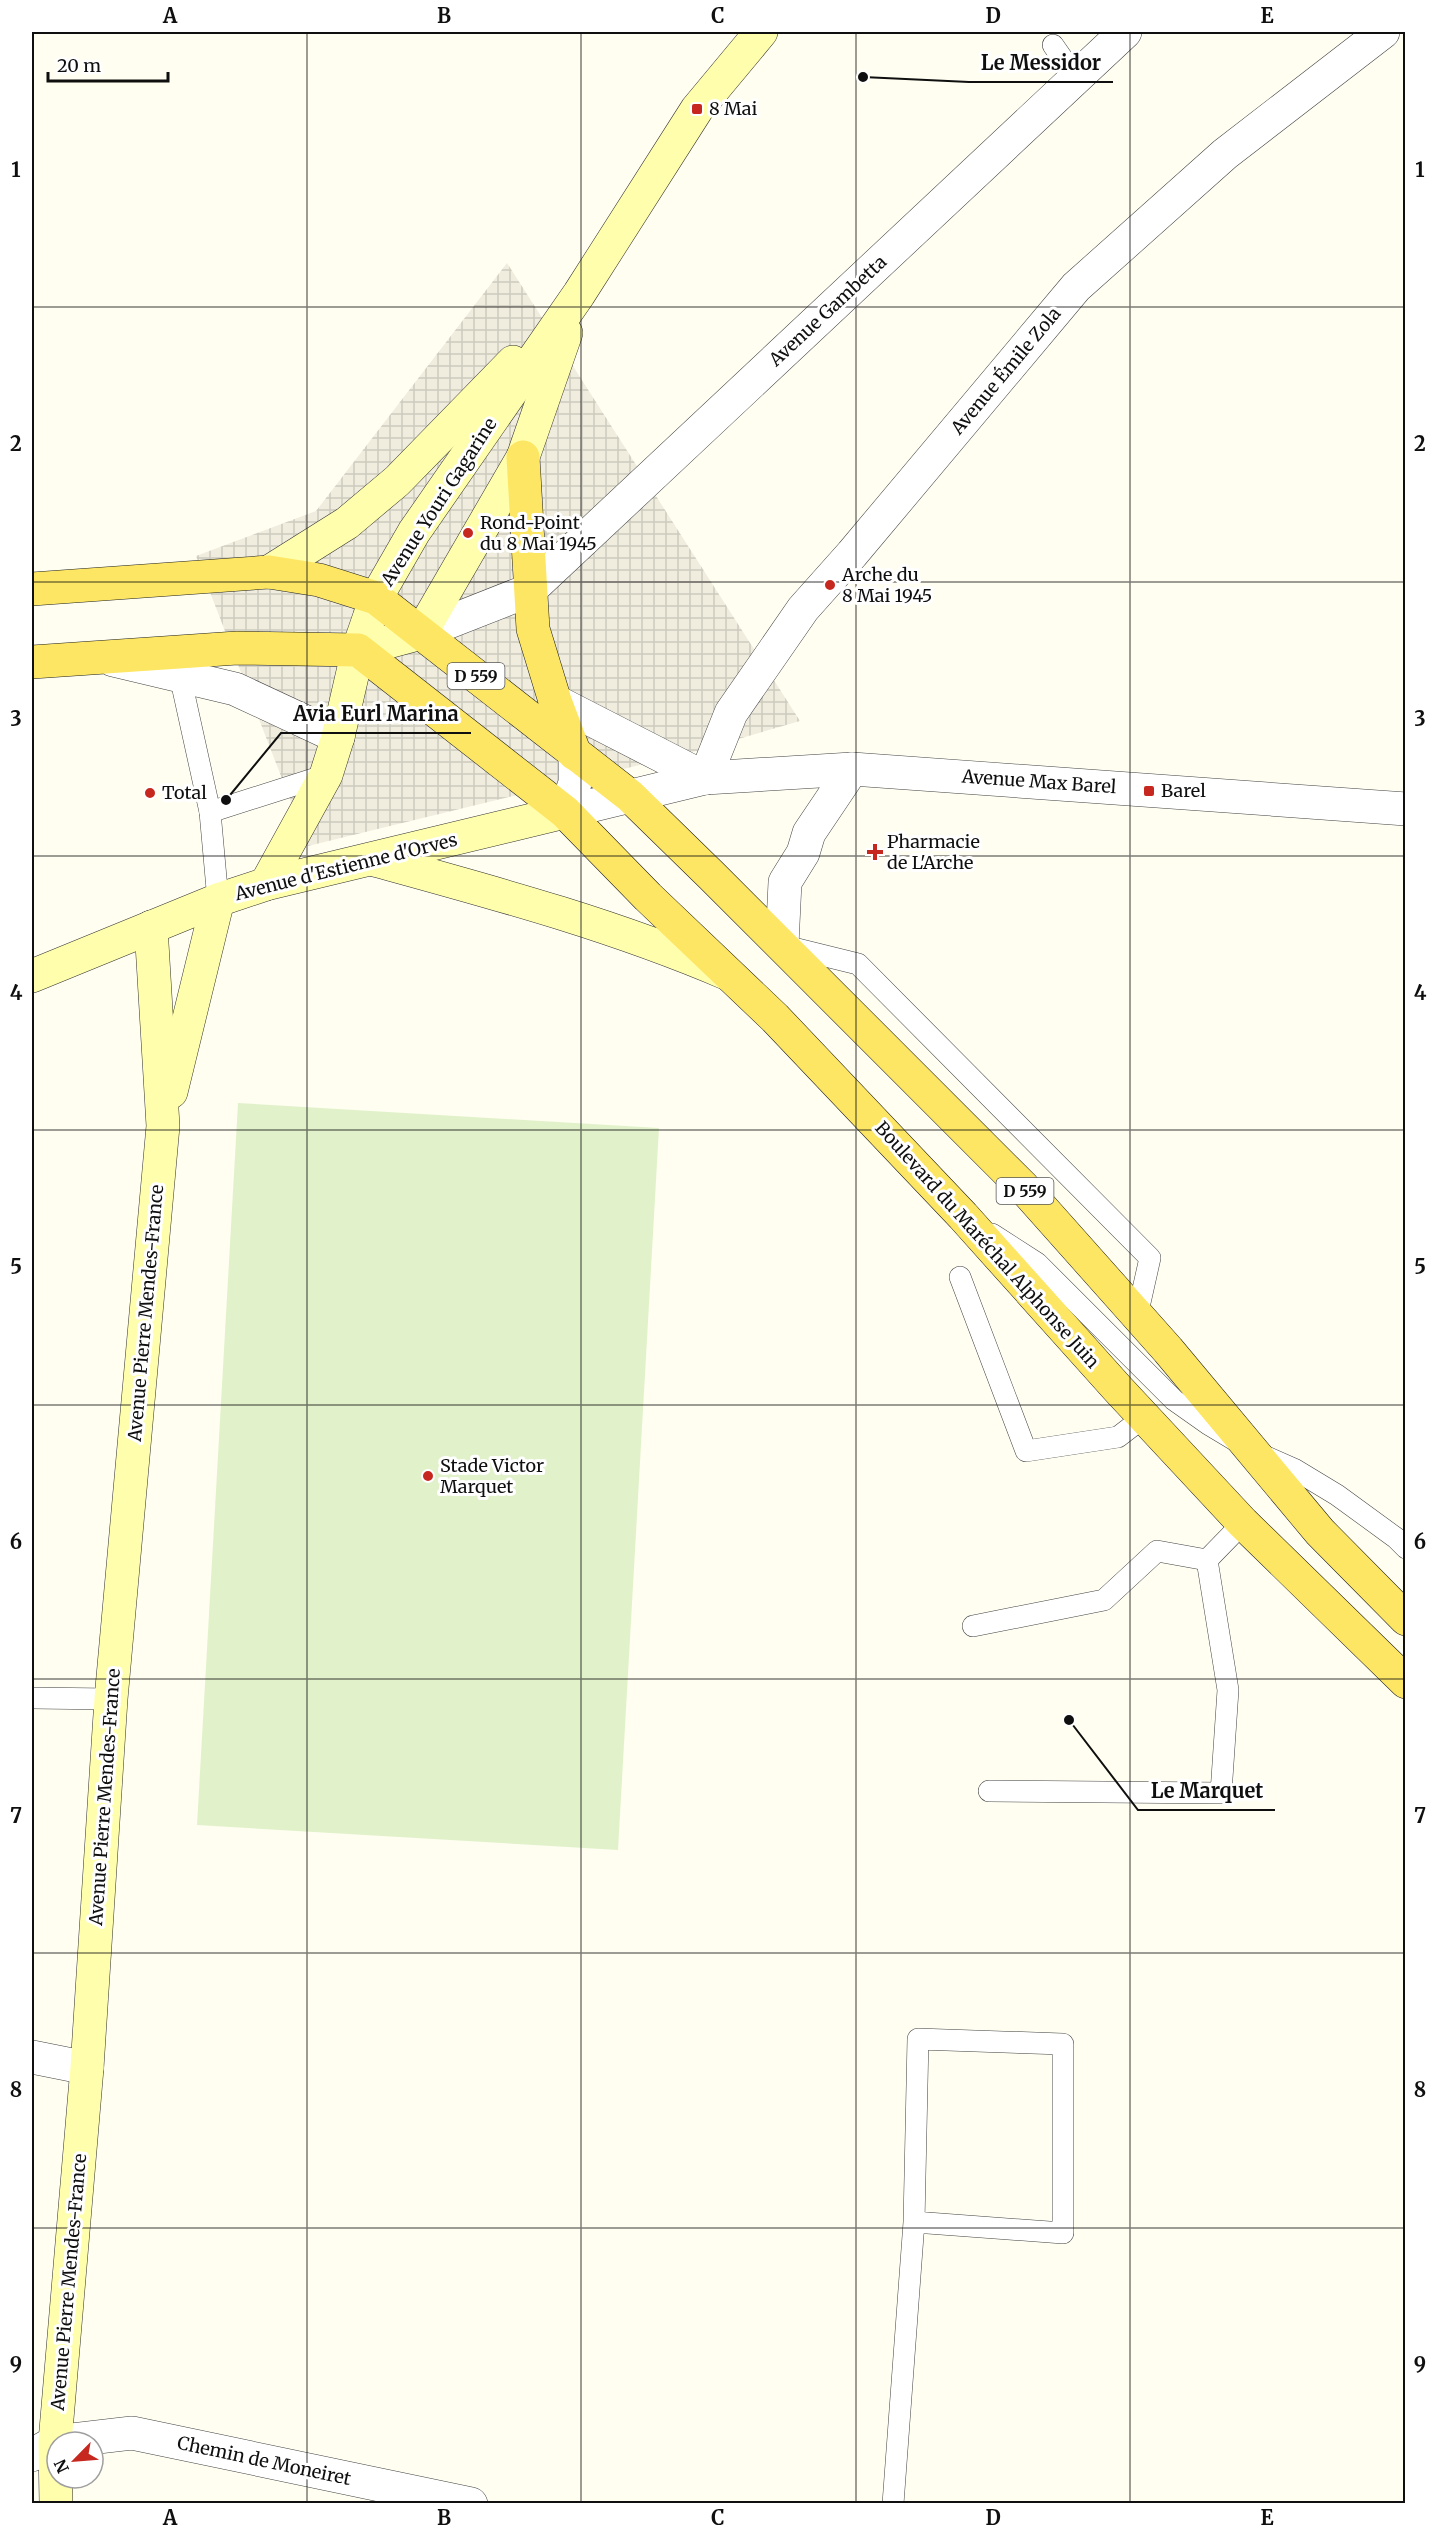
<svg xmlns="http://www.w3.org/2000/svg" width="1437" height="2535" font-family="Merriweather,serif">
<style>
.pitch{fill:#e1f2cb}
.plaza{fill:url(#plaza-grid)}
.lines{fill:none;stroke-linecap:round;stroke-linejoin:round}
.lane-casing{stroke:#424242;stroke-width:22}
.street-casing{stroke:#424242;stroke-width:34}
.secondary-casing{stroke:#313131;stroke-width:34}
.primary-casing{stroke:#202020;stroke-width:34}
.lane{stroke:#fff;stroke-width:21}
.street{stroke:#fff;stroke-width:33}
.secondary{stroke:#fffeac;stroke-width:33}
.primary{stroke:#fde663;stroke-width:33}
.grid{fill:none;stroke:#0f0f0f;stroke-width:1.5;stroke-opacity:0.55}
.poi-dot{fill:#c62820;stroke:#fff;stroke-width:2}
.labels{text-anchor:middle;stroke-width:6;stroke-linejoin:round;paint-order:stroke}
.shield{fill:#fff;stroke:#575757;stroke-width:1.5}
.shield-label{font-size:16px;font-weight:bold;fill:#0f0f0f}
.poi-label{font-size:18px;fill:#0f0f0f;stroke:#fff;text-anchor:start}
.street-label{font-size:18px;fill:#0f0f0f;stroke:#fff}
.leader{fill:none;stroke:#0f0f0f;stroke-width:2}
.callout-dot{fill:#0f0f0f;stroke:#fff;stroke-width:2}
.callout-label{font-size:20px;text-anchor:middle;font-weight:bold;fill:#0f0f0f;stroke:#fff;stroke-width:6;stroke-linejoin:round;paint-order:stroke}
.neatline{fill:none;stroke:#0f0f0f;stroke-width:2}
.grid-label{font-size:20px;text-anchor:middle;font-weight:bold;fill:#0f0f0f}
</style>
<defs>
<pattern id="plaza-grid" width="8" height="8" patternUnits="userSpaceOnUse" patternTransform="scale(1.5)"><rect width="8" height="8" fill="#f0eddf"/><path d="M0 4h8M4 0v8" fill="none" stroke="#cdcabe"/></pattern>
</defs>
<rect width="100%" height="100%" fill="#fffef1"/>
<path class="pitch" d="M 238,1103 L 659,1128 L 618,1850 L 197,1825 Z"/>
<path class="plaza" d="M 507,263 L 800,721 L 697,751 L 308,846 L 196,556 L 316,511 Z"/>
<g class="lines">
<g class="lane-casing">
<g id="lane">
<path d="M 1053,45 L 1076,78"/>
<path d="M 180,676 L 210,812"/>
<path d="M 218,900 L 210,812 L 326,775"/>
<path d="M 785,946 L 858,964 L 1150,1258 L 1137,1316"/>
<path d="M 992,1234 L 1037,1263 L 1174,1400 L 1208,1424 L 1253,1451 L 1294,1469 L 1337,1495 L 1396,1538 L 1406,1548"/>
<path d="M 960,1277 L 1026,1451 L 1118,1437 L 1144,1417"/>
<path d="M 973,1626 L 1104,1600 L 1157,1551 L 1207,1560"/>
<path d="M 32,1698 L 111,1699"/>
<path d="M 989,1791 L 1221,1793 L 1228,1690 L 1207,1560 L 1243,1523"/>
<path d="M 893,2504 L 914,2222 L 918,2039 L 1063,2044 L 1063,2233 L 914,2222"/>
</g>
</g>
<g class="street-casing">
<g id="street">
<path d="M 421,633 L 530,590 L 1125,32"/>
<path d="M 113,660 L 235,689 L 338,737"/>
<path d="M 555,701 L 705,778"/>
<path d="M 705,778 L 731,713 L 803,609 L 852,554 L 1076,287 L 1225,154 L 1383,32"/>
<path d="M 565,812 L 705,778 L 852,769 L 1406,809"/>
<path d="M 565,812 L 575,783 L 575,754"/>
<path d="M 782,945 L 785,882 L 803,853 L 809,833 L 852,769"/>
<path d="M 32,2057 L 87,2068"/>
<path d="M 32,2455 L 55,2442 L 132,2433 L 471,2504"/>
</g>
</g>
<g class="secondary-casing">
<g id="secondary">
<path d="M 269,572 L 347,523 L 397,481 L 513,362"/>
<path d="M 358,650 L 421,633 L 523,457 L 566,333"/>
<path d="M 375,860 C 495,893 614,925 728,974"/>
<path d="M 266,884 L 326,775 L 338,737 L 358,650 L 376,598 L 414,532 L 579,294 L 697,109 L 761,32"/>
<path d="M 32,976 L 218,900 L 266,884 L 565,812"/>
<path d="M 171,1092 L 218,900"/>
<path d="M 56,2504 L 55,2442 L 87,2068 L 111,1699 L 163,1126 L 151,927"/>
</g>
</g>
<g class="primary-casing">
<g id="primary">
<path d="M 523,457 L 533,629 L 555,701 L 575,754"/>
<path d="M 32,589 L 269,572 L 319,580 L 376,598 L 630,796 L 712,876 L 1023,1187 L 1168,1350 L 1320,1532 L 1406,1619"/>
<path d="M 32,662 L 237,648 L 358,650 L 565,812 L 648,897 L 775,1018 L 963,1216 L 1118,1389 L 1243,1523 L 1406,1682"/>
</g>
</g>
<use href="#lane" class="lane"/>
<use href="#street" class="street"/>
<use href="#secondary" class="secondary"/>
<use href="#primary" class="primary"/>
</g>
<path class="grid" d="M 307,32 L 307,2504M 581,32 L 581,2504M 856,32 L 856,2504M 1130,32 L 1130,2504M 32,307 L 1406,307M 32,582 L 1406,582M 32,856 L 1406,856M 32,1130 L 1406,1130M 32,1405 L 1406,1405M 32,1679 L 1406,1679M 32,1953 L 1406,1953M 32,2228 L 1406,2228"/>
<g class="poi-dot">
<rect x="691" y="103" width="12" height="12" rx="3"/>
<circle cx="468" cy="533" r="6"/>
<circle cx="830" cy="585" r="6"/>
<rect x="1143" y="785" width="12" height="12" rx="3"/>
<circle cx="150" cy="793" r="6"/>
<path d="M872 843h6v6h6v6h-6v6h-6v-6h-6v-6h6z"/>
<circle cx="428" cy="1476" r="6"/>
</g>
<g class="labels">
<g class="shield">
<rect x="447.5" y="663" width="57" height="26" rx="4.5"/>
<rect x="996.5" y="1178" width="57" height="26" rx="4.5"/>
</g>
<g class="shield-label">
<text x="476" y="682">D 559</text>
<text x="1025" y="1197">D 559</text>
</g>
<g class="poi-label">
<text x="709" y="115">8 Mai</text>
<text x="480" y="529">Rond-Point<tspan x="480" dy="21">du 8 Mai 1945</tspan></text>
<text x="842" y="581">Arche du<tspan x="842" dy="21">8 Mai 1945</tspan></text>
<text x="1161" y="797">Barel</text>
<text x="162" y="799">Total</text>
<text x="887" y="848">Pharmacie<tspan x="887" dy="21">de L'Arche</tspan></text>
<text x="440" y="1472">Stade Victor<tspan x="440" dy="21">Marquet</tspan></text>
</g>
<g class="street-label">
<text transform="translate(828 311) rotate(-43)" y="6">Avenue Gambetta</text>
<text transform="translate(1006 371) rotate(-50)" y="6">Avenue Émile Zola</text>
<text transform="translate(439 502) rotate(-57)" y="6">Avenue Youri Gagarine</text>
<text transform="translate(1039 782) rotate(4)" y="6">Avenue Max Barel</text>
<text transform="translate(346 867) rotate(-14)" y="6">Avenue d'Estienne d'Orves</text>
<text transform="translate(987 1245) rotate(48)" y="6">Boulevard du Maréchal Alphonse Juin</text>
<text transform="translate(146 1313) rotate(-85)" y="6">Avenue Pierre Mendes-France</text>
<text transform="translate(105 1797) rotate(-86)" y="6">Avenue Pierre Mendes-France</text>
<text transform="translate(69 2282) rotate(-85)" y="6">Avenue Pierre Mendes-France</text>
<text transform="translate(264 2461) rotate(12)" y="6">Chemin de Moneiret</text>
</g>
</g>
<path class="leader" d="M863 77L969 82H1113M226 800L281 733H471M1069 1720L1138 1810H1275"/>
<g class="callout-dot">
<circle cx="863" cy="77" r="6"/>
<circle cx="226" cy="800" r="6"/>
<circle cx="1069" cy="1720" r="6"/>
</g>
<g class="callout-label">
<text x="1041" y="70">Le Messidor</text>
<text x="376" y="721">Avia Eurl Marina</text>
<text x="1207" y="1798">Le Marquet</text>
</g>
<rect width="1437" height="2535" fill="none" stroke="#ffffff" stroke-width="66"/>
<g transform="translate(75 2460) rotate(245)"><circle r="28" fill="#ffffff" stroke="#9f9f9f" stroke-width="1.5"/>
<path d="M0-4.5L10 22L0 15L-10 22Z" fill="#c62820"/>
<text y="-9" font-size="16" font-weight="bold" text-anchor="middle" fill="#0f0f0f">N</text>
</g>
<path d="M48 72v9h120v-9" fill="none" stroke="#0f0f0f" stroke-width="3"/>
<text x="57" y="72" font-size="18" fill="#0f0f0f" stroke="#ffffff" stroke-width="4.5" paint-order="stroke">20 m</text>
<rect x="33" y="33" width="1371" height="2469" class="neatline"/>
<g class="grid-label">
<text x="170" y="23">A</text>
<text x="444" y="23">B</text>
<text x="718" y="23">C</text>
<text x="993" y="23">D</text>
<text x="1267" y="23">E</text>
<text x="16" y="177">1</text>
<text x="1420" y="177">1</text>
<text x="16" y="451">2</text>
<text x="1420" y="451">2</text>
<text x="16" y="726">3</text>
<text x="1420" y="726">3</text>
<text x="16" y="1000">4</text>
<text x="1420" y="1000">4</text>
<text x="16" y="1274">5</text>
<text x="1420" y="1274">5</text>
<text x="16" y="1549">6</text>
<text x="1420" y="1549">6</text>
<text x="16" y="1823">7</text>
<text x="1420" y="1823">7</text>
<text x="16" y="2097">8</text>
<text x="1420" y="2097">8</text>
<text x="16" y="2372">9</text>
<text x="1420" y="2372">9</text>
<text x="170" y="2525">A</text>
<text x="444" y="2525">B</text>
<text x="718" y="2525">C</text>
<text x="993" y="2525">D</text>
<text x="1267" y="2525">E</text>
</g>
</svg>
